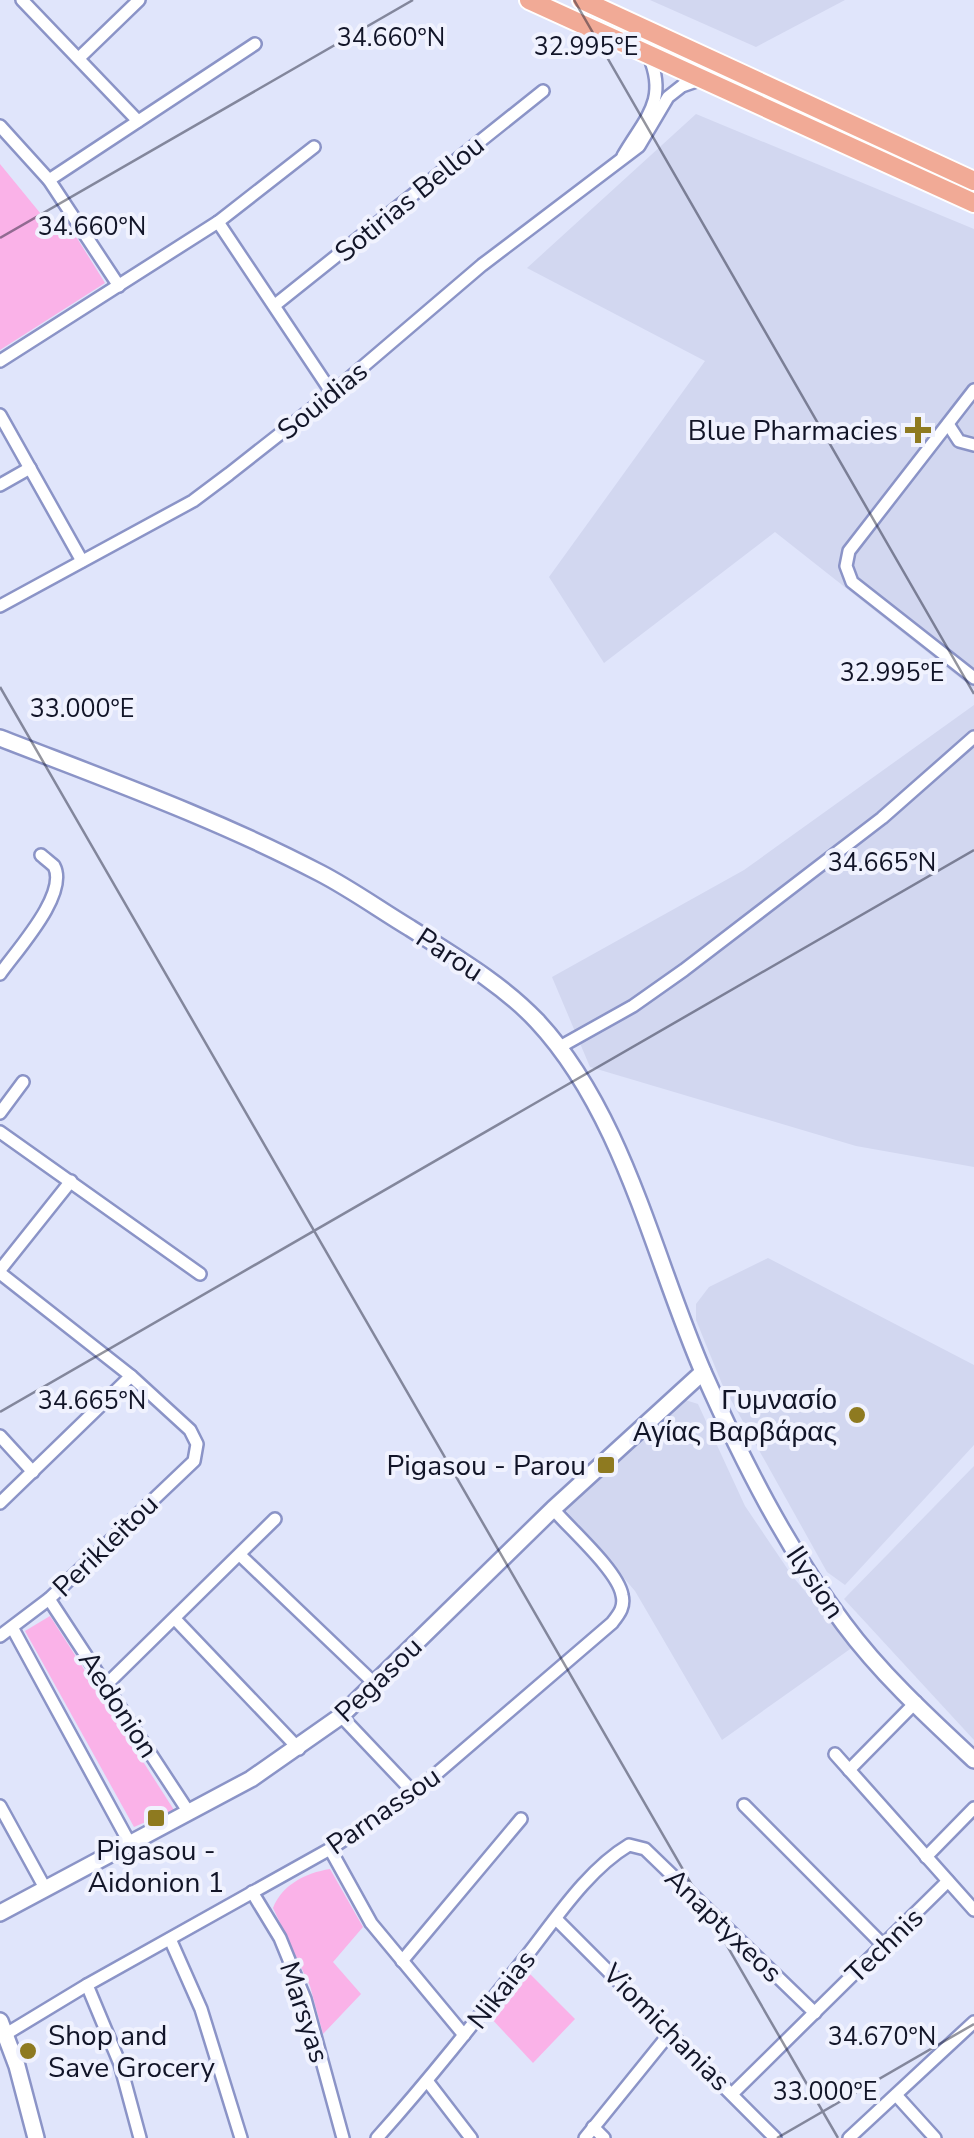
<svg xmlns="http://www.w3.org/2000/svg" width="974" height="2138" font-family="'Nunito Sans',sans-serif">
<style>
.built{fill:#d2d7f0}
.green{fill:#fab2e8}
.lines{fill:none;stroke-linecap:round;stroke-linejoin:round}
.minor-casing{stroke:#8b94c7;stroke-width:16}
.tertiary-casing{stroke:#8b94c7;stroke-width:20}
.primary-casing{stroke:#fff;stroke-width:22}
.minor{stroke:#fff;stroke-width:11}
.tertiary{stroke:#fff;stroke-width:15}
.primary{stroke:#f1aa96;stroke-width:18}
.ticks{fill:none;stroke:#121528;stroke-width:2.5;stroke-opacity:0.45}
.poi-dot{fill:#8e7a20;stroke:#f0f2fe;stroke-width:4}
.labels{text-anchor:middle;stroke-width:8;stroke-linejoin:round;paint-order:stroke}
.street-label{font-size:28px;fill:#121528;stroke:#f0f2fe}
.poi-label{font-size:28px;fill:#121528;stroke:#f0f2fe;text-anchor:end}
.ticks-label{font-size:25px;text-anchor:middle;fill:#121528;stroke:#f0f2fe;stroke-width:8;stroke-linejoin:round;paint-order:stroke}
</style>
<rect width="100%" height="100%" fill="#e0e5fb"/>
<g class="built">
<path d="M 650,0 L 845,0 L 756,47 Z"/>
<path d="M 696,114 L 974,229 L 974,689 L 775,532 L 604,663 L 549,577 L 705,361 L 527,268 Z"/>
<path d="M 974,705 L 974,1167 L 856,1146 L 590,1067 L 552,977 L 744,870 Z"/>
<path d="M 768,1258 L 974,1365 L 974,1445 L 845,1585 L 827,1572 L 722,1384 L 696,1320 L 696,1304 L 709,1287 Z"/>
<path d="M 682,1399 L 698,1404 L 745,1506 L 793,1577 L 853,1647 L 722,1740 L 635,1591 L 562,1506 Z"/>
<path d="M 974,1466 L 974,1740 L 844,1599 Z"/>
</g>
<g class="green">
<path d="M 0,164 L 45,219 L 67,222 L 105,283 L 0,350 Z"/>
<path d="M 50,1616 L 174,1810 L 134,1827 L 25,1631 Z"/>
<path d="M 330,1869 L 363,1927 L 333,1962 L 361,1994 L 323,2034 L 310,1986 L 273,1908 C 282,1885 305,1873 330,1869 Z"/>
<path d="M 526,1970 L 575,2019 L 533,2063 L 489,2016 Z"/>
</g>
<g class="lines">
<g class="minor-casing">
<g id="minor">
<path d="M 22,0 L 138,121"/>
<path d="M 79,58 L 139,0"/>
<path d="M 0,126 L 49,180 L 119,286"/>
<path d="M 623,156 C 645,118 668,101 649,56"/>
<path d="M 49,180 L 255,44"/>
<path d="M 218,222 L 332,393"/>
<path d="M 275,305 L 543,91"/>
<path d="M 0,361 L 218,222 L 314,147"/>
<path d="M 974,390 L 849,551 L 846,566 L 852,582 L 974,678"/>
<path d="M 0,415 L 82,561"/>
<path d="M 948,424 L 959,441 L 974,445"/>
<path d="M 0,485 L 30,468"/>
<path d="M 0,606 L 193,501 L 229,474 L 332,393 L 482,265 L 639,146 L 668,97 L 682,86 L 702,79"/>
<path d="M 0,974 C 16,951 69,894 54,866 C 53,865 42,856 41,855"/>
<path d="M 558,1048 L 633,1006 L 684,970 L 882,818 L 974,737"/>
<path d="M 0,1113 L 23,1082"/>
<path d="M 0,1132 L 200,1274"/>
<path d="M 0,1270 L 71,1181"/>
<path d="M 0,1273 L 131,1376 L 190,1430 L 197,1444 L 194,1461 L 49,1599 L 0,1636"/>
<path d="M 0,1436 L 33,1472"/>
<path d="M 0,1503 L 131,1376"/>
<path d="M 241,1556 L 375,1684"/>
<path d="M 49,1599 L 188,1811"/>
<path d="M 175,1619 L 299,1749"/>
<path d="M 13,1629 L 129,1842"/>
<path d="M 107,1684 L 275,1519"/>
<path d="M 341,1716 L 414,1793"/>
<path d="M 835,1754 L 974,1910"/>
<path d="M 849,1770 L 916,1702"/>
<path d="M 744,1805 L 884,1946"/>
<path d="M 0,1806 L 45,1888"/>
<path d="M 330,1849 L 371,1923 L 464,2035"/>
<path d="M 926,1857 L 974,1808"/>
<path d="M 252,1892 L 280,1938 L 305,1999 L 343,2138"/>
<path d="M 556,1919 L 775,2138"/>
<path d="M 170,1939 L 201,2009 L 241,2138"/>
<path d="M 402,1961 L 521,1819"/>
<path d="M 87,1985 L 120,2064 L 140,2138"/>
<path d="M 6,2034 L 87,1985 L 330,1849 L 414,1793 L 612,1623 C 619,1614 625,1607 622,1595 C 618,1571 570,1529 553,1509"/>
<path d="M 428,2082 L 471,2138"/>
<path d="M 733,2093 L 948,1881"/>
<path d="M 896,2095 L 935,2138"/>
<path d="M 593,2127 L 604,2138"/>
<path d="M 377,2138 C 429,2080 477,2019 525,1958 C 555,1920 587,1870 629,1845 L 645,1849 L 815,2013"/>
<path d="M 585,2138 L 670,2033"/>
<path d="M 849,2138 L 974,2022"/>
</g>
</g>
<g class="tertiary-casing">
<g id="tertiary">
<path d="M 0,738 C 108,780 217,819 320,873 C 351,889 380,910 410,928 C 454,956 501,983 537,1021 C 624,1114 654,1260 704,1374 C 743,1462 786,1547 844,1624 C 881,1674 929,1718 974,1760"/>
<path d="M 0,1913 L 251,1779 L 341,1716 L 553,1509 L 703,1372"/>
<path d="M 0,2021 L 17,2066 L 36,2138"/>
</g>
</g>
<g class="primary-casing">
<g id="primary">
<path d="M 529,0 L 974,203"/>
<path d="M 582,0 L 974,181"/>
</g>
</g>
<use href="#minor" class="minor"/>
<use href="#tertiary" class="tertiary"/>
<use href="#primary" class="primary"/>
</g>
<path class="ticks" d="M 574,0 L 974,694M 0,238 L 413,0M 0,687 L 838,2138M 0,1412 L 974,850M 777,2138 L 974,2024"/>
<g class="poi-dot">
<path d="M913 415h10v10h10v10h-10v10h-10v-10h-10v-10h10z"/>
<circle cx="857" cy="1415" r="10"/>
<rect x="596" y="1455" width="20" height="20" rx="5"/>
<rect x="146" y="1808" width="20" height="20" rx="5"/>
<circle cx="28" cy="2051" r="10"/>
</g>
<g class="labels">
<g class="street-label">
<text transform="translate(409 198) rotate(-39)" y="10">Sotirias Bellou</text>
<text transform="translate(322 400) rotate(-39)" y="10">Souidias</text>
<text transform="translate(450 954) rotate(33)" y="10">Parou</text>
<text transform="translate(105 1545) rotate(-44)" y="10">Perikleitou</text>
<text transform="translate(816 1582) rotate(56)" y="10">Ilysion</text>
<text transform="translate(378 1679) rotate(-44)" y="10">Pegasou</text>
<text transform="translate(119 1704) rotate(57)" y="10">Aedonion</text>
<text transform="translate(383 1810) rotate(-35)" y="10">Parnassou</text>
<text transform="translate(724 1925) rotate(44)" y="10">Anaptyxeos</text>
<text transform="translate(884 1945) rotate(-44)" y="10">Technis</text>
<text transform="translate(501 1989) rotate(-52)" y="10">Nikaias</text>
<text transform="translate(305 2012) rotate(72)" y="10">Marsyas</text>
<text transform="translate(667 2027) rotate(45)" y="10">Viomichanias</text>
</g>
<g class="poi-label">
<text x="898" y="440">Blue Pharmacies</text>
<text x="837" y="1409">Γυμνασίο<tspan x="837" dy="32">Αγίας Βαρβάρας</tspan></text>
<text x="586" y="1475">Pigasou - Parou</text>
<text x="156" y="1860" text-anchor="middle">Pigasou -<tspan x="156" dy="32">Aidonion 1</tspan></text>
<text x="48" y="2045" text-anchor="start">Shop and<tspan x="48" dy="32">Save Grocery</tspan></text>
</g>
</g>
<g class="ticks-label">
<text x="391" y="46">34.660°N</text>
<text x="586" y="55">32.995°E</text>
<text x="92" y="235">34.660°N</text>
<text x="892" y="681">32.995°E</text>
<text x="82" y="717">33.000°E</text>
<text x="882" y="871">34.665°N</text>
<text x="92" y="1409">34.665°N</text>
<text x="882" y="2045">34.670°N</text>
<text x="825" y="2100">33.000°E</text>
</g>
</svg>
